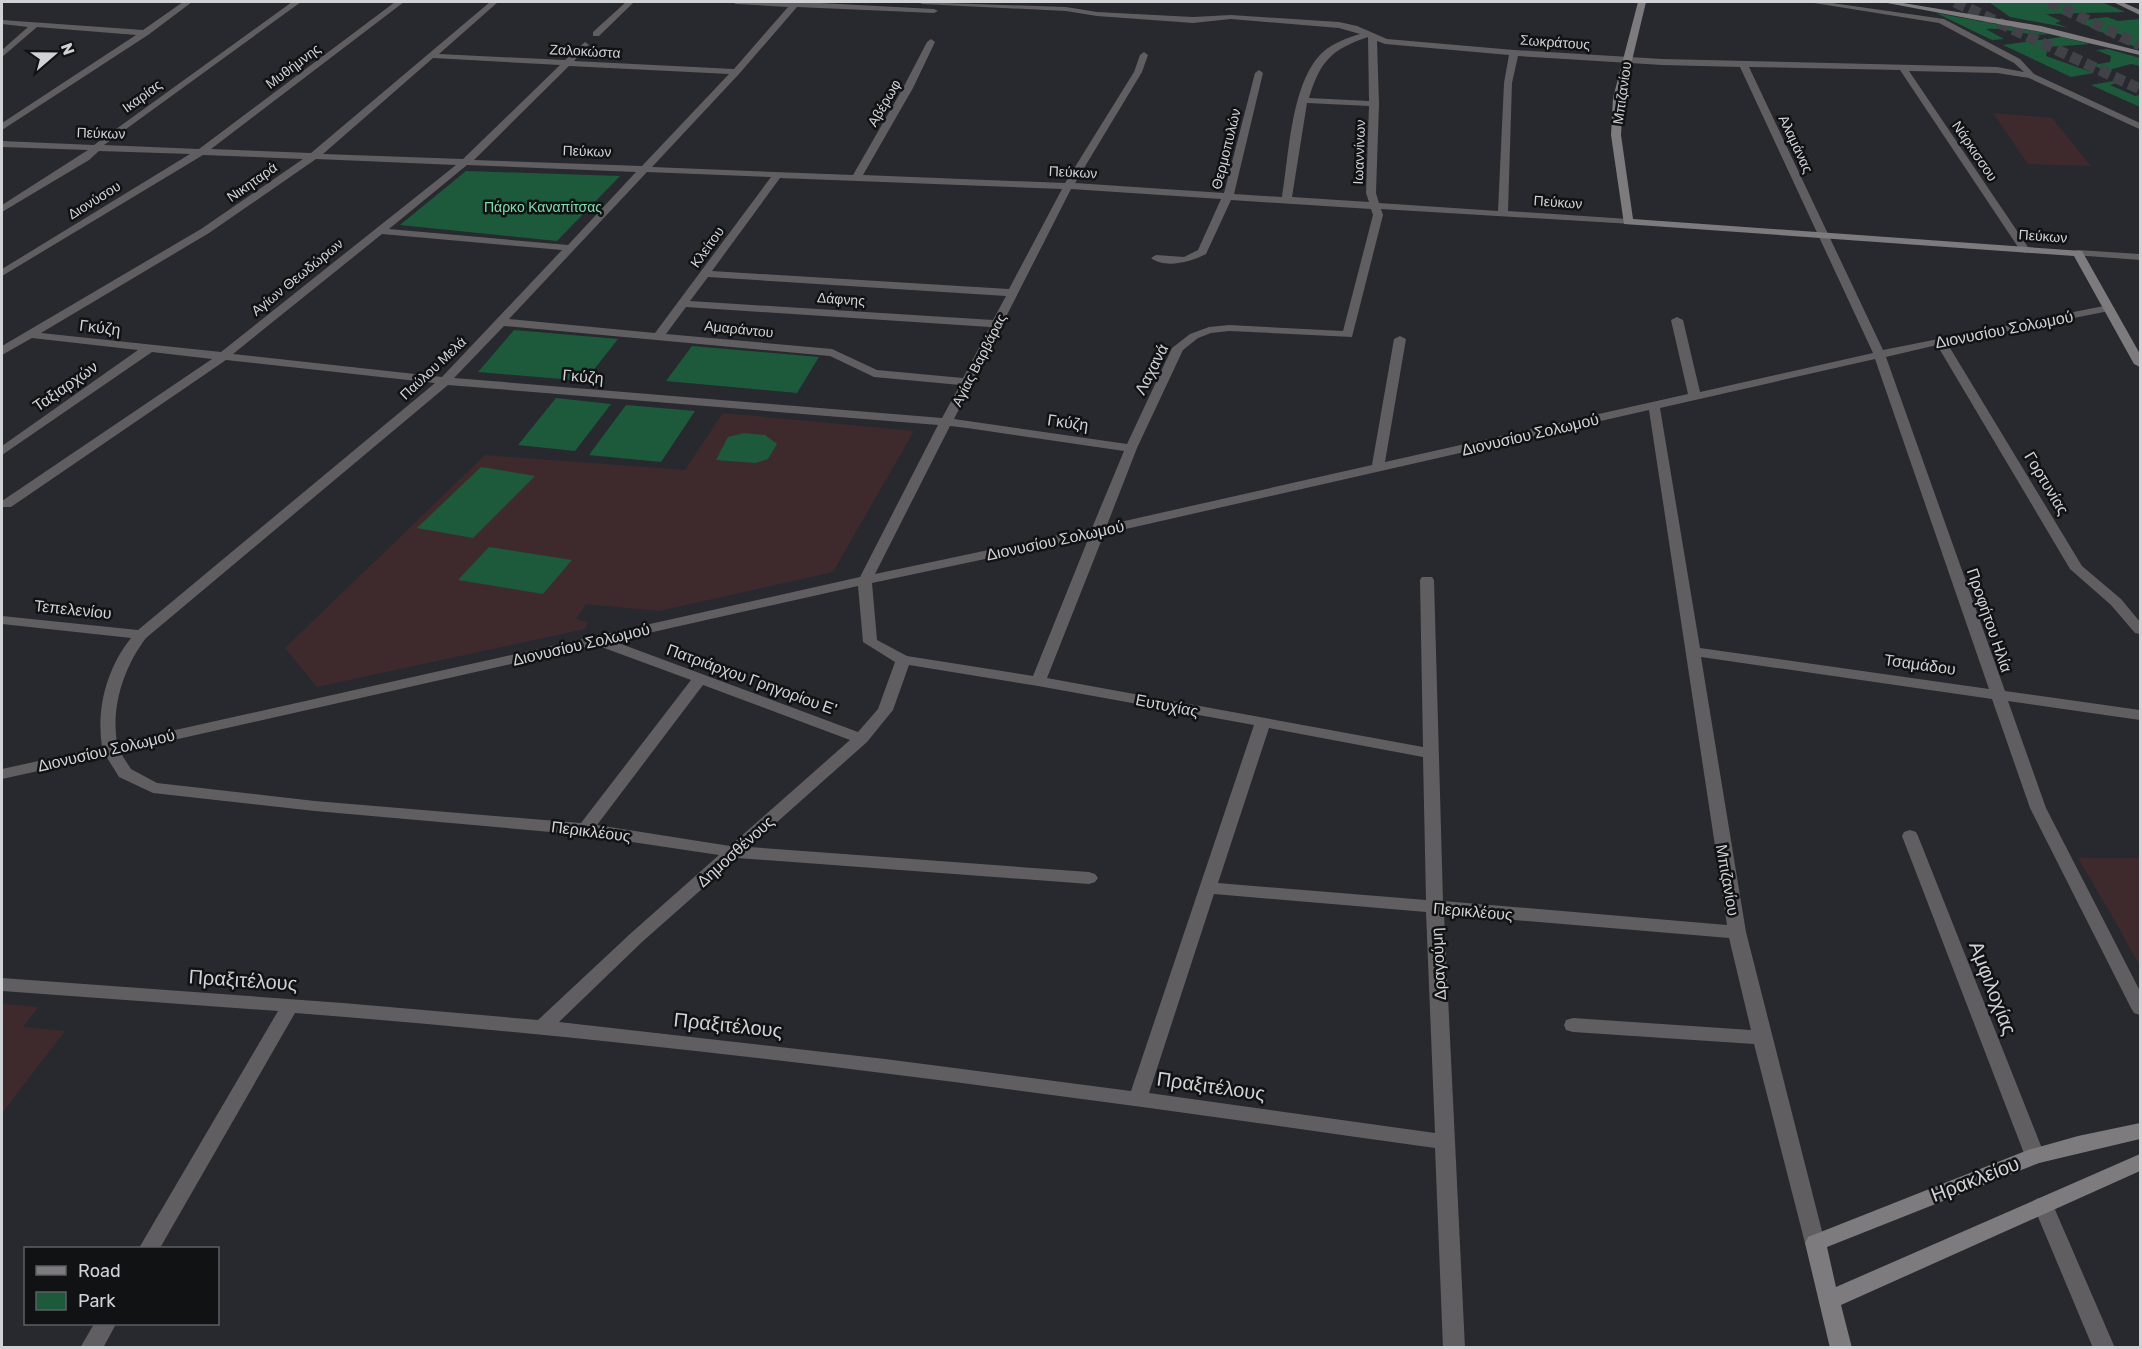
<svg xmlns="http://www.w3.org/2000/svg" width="2142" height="1349" font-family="Rubik,sans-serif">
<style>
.education{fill:#3e2a2d}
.green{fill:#1c5a3b}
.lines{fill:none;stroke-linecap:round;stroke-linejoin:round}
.highway-tunnel{stroke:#404247;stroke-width:11;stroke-dasharray:11 5;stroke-linecap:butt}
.street{fill:#605e60;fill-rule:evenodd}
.secondary{fill:#7e7b7f;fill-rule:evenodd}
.labels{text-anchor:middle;stroke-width:5;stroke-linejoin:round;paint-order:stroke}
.far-street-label{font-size:14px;fill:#d1d2d6;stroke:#111214}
.far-park-label{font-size:14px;fill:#80dda9;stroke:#111214}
.street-label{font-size:16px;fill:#d1d2d6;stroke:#111214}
.near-street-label{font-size:20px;fill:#d1d2d6;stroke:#111214}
</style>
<rect width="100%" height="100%" fill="#27292e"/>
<g class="education">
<path d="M 1993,113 L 2052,118 L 2091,166 L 2028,164 Z"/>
<path d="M 723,413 L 914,431 L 833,572 L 659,611 L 586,604 L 576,619 L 588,622 L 585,629 L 317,687 L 285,648 L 485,455 L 685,470 Z"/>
<path d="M 2078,858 L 2140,858 L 2140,966 L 2112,916 Z"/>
<path d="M 2,1004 L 38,1007 L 23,1027 L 65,1031 L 2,1113 Z"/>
</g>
<g class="green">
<path d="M 1989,2 L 2102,2 L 2125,12 L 2046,14 L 2061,21 L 2055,23 L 2069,28 L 2010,17 Z"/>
<path d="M 1936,13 L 2049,34 C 2026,37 2007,27 1986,29 L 2004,39 L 1992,40 Z"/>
<path d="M 2107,17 L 2118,21 L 2140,19 L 2140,48 L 2117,41 L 2129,39 L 2117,33 L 2108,35 L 2077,21 Z"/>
<path d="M 2062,37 L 2090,44 L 2048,47 L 2046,56 L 2094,73 L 2071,77 L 2003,45 Z"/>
<path d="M 2108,49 L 2140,58 L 2140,66 L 2131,64 L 2105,71 L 2093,65 L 2110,62 L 2111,56 L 2096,50 Z"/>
<path d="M 2113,81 L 2117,83 L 2110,85 L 2135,96 L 2140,95 L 2140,107 L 2091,85 Z"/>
<path d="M 466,171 L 620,176 L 557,241 L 400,225 Z"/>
<path d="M 514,330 L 618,339 L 585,381 L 478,372 Z"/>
<path d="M 692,346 L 819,357 L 797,393 L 666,381 Z"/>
<path d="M 556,398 L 611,404 L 575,451 L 518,445 Z"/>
<path d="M 626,405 L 695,411 L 661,462 L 589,455 Z"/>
<path d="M 744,433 L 765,435 L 777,444 L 768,459 L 756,463 L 716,460 L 728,437 Z"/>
<path d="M 481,467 L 535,476 L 473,538 L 417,528 Z"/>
<path d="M 489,547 L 572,560 L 543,594 L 458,580 Z"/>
</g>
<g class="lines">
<g class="highway-tunnel">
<path d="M 1955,2 L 2140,89"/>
<path d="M 2049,2 L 2140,45"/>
</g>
<g class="street">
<path d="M 183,2 L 192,2 L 148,35 L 2,130 L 2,123 L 136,35 L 37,27 L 2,57 L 2,50 L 28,27 L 2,24 L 2,20 L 143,30 Z"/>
<path d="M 292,2 L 301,2 L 104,145 L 199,149 L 395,2 L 404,2 L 211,149 L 311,153 L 490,2 L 498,2 L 439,54 L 565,60 L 585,42 L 589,45 L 574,61 L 734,69 L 788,7 L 736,4 L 732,2 L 801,2 L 934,9 L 938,11 L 934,13 L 797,7 L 739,74 L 652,167 L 853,175 L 903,88 L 927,42 L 931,39 L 935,42 L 913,88 L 863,175 L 1065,183 L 1134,72 L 1140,55 L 1144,52 L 1148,55 L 1142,72 L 1075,183 L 1224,193 L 1255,73 L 1259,70 L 1263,73 L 1234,194 L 1282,197 C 1289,156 1291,81 1323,52 C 1333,43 1347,38 1360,34 L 1339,28 L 1231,19 L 1193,23 L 1097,16 L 1066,11 L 922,4 L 918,2 L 1066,7 L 1097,12 L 1193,17 L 1231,15 L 1339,22 L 1357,26 L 1387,39 L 1514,50 L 1662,59 L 1997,67 L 2024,72 L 2014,63 L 1939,23 L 1808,2 L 1825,2 L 1944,19 L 2020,59 L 2034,74 L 2140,123 L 2140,129 L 2137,128 L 2029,78 L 1997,73 L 1909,71 L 2030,250 L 2025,253 L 2020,250 L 1900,70 L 1749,67 L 1883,350 L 2109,305 L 2115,308 L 2109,311 L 1947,343 L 2082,566 L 2121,599 L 2140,622 L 2140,634 L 2135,633 L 2111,605 L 2070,569 L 1937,345 L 1886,357 L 2005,691 L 2140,710 L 2140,720 L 2008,701 L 2046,808 L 2140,991 L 2140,1015 L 2134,1013 L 2131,1008 L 2030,808 L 1992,699 L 1701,657 L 1746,932 L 1825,1243 L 1822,1249 L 1815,1252 L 1808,1249 L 1805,1243 L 1754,1044 L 1573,1032 L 1566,1030 L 1564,1025 L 1566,1020 L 1573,1018 L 1751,1030 L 1729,938 L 1444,914 L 1465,1348 L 1443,1348 L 1435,1148 C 1057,1094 677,1042 295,1013 L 160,1248 L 139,1248 L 278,1011 L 2,991 L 2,978 L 343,1003 L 538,1020 L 630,934 L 719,855 L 585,835 L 315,811 L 153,793 L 119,777 L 106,756 L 2,779 L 2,769 L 102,747 C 96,708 107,668 131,638 L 2,624 L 2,616 L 138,630 L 435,383 L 226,360 L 11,507 L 2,507 L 2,501 L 212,359 L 152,352 L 2,455 L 2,446 L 138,350 L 32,338 L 2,355 L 2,346 L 201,229 L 303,159 L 203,155 L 2,276 L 2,269 L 190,154 L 99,151 L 89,160 L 2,212 L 2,205 L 88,150 L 2,147 L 2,141 L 94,145 ZM 1368,37 L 1369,101 L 1309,98 C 1320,61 1332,49 1368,37 ZM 1377,41 L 1385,44 L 1509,55 L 1504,83 L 1498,211 L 1379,203 L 1376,193 L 1379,104 ZM 1518,56 L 1662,65 L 1740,67 L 1873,353 L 1700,392 L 1683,320 L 1677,317 L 1671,320 L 1688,394 L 1385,462 L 1406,339 L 1400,336 L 1394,339 L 1372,465 L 1107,525 L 1137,448 L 1183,350 L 1198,338 L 1211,333 L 1229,331 L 1352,337 L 1383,215 L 1381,209 L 1632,224 L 1632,220 L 1628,219 L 1508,211 L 1512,83 ZM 433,58 L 560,65 L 463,159 L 323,154 ZM 569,66 L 729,74 L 642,166 L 474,160 ZM 1307,103 L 1369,106 L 1366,193 L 1369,202 L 1292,197 ZM 316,159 L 456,165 L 221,352 L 41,333 L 209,233 ZM 467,165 L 636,172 L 568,245 L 389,229 ZM 647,172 L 771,177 L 655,333 L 509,319 ZM 780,178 L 1062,189 L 1009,289 L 712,271 ZM 1071,189 L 1221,199 L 1198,250 L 1184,257 L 1156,255 L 1151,258 C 1165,269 1191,262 1206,254 L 1231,200 L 1371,209 L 1373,215 L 1343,331 L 1229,325 L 1209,327 L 1190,334 L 1172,348 L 1127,444 L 954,419 ZM 382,234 L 562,250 L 442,377 L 233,354 ZM 708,277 L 1006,296 L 993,320 L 690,301 ZM 686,307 L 990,327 L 963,378 L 877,370 L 832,349 L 666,334 ZM 504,326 L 830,356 L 874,377 L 960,385 L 942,418 L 454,378 ZM 1875,359 L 1989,689 L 1700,648 L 1660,408 ZM 448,385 L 938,425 L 860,577 L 117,743 C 111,706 124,667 146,638 ZM 1649,410 L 1727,925 L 1443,901 L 1434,580 L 1432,577 L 1422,577 L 1420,580 L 1423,747 L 1047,678 L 1104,534 ZM 950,426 L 967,428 L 1124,451 L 1092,528 L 875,574 ZM 1089,537 L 1033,676 L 907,656 L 877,640 L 872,583 ZM 858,586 L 863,642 L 895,662 L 878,709 L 858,732 L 613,641 ZM 596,645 L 691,680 L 581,823 L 315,801 L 157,783 L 131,769 L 120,752 ZM 909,665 L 1038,686 L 1254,725 L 1131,1091 L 885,1059 L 559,1022 L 642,942 L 737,858 L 1089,884 L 1095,882 L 1098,878 L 1095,874 L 1089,872 L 749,847 L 867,742 L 893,710 ZM 703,685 L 850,740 L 730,846 L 597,825 ZM 1269,728 L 1423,757 L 1426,900 L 1218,883 ZM 1214,894 L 1426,912 L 1435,1133 L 1149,1093 Z"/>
<path d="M 626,2 L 634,2 L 599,36 L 593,36 L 593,32 Z"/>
<path d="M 2078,250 L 2140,254 L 2140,260 L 2074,255 L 2074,251 Z"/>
<path d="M 1910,830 L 1916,832 L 1918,836 L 2045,1156 L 2042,1162 L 2035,1164 L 2028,1162 L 2025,1156 L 1902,836 L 1904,832 Z"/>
<path d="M 2043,1197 L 2050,1199 L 2053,1205 L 2115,1348 L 2093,1348 L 2033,1205 L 2036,1199 Z"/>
<path d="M 94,1324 L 116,1324 L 103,1348 L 80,1348 Z"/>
</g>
<g class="secondary">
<path d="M 1638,2 L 1646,2 L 1623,98 L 1621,135 L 1633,219 L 2082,251 L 2140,354 L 2140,367 L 2134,364 L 2074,256 L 1624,224 L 1611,135 L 1613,98 Z"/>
<path d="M 1882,2 L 1897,2 L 2041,26 L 2140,51 L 2140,55 L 2041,32 Z"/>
<path d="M 2113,2 L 2122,2 L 2140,10 L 2140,15 Z"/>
<path d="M 2140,1123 L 2140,1139 L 2039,1163 L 1827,1247 L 1836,1287 L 2140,1154 L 2140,1171 L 1841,1305 L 1852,1348 L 1830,1348 L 1805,1243 L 1808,1237 L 2028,1150 L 2078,1136 Z"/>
</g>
</g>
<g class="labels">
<g class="far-street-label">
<text transform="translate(1555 42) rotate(4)" y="5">Σωκράτους</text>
<text transform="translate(585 51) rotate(3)" y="5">Ζαλοκώστα</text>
<text transform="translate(293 66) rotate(-37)" y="5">Μυθήμνης</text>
<text transform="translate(1622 93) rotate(-82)" y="5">Μπιζανίου</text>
<text transform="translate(142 96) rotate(-36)" y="5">Ικαρίας</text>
<text transform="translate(884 103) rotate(-60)" y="5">Αβέρωφ</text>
<text transform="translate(101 133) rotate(2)" y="5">Πεύκων</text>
<text transform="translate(1796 144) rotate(65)" y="5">Αλαμάνας</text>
<text transform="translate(1226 149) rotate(-76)" y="5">Θερμοπυλών</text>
<text transform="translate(587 151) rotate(2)" y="5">Πεύκων</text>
<text transform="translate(1975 151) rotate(56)" y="5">Νάρκισσου</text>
<text transform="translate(1359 152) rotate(-88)" y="5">Ιωαννίνων</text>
<text transform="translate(1073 172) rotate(3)" y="5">Πεύκων</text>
<text transform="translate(252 182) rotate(-35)" y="5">Νικηταρά</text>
<text transform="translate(94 200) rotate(-32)" y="5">Διονύσου</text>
<text transform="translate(1558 202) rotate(4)" y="5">Πεύκων</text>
<text transform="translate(2043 236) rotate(4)" y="5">Πεύκων</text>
<text transform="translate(707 247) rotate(-54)" y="5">Κλείτου</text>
<text transform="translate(297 277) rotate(-39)" y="5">Αγίων Θεωδώρων</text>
<text transform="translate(841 299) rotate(4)" y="5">Δάφνης</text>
<text transform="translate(739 329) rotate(6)" y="5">Αμαράντου</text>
<text transform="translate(979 360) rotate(-63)" y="5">Αγίας Βαρβάρας</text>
<text transform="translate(433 368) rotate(-43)" y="5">Παύλου Μελά</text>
</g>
<g class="far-park-label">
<text x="543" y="212">Πάρκο Καναπίτσας</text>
</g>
<g class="street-label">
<text transform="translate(100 327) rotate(7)" y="6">Γκύζη</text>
<text transform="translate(2004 329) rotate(-11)" y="6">Διονυσίου Σολωμού</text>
<text transform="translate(1151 369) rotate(-63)" y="6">Λαχανά</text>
<text transform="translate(583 376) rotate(5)" y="6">Γκύζη</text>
<text transform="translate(65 386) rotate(-35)" y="6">Ταξιαρχών</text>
<text transform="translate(1068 422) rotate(8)" y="6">Γκύζη</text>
<text transform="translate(1530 434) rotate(-13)" y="6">Διονυσίου Σολωμού</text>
<text transform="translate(2047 483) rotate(59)" y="6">Γορτυνίας</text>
<text transform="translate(1055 540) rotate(-12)" y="6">Διονυσίου Σολωμού</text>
<text transform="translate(73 609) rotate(6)" y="6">Τεπελενίου</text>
<text transform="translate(1990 620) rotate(71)" y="6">Προφήτου Ηλία</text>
<text transform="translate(581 644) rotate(-13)" y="6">Διονυσίου Σολωμού</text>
<text transform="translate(1920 664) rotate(8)" y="6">Τσαμάδου</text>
<text transform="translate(752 679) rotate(20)" y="6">Πατριάρχου Γρηγορίου Ε'</text>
<text transform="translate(1167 705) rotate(11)" y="6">Ευτυχίας</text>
<text transform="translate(106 750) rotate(-13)" y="6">Διονυσίου Σολωμού</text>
<text transform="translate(591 831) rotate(7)" y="6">Περικλέους</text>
<text transform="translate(735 851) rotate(-42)" y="6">Δημοσθένους</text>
<text transform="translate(1728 880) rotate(80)" y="6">Μπιζανίου</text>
<text transform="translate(1473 911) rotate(5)" y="6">Περικλέους</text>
<text transform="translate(1438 964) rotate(-93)" y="6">Δραγούμη</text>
</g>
<g class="near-street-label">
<text transform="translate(243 980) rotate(4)" y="7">Πραξιτέλους</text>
<text transform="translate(1993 988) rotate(69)" y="7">Αμφιλοχίας</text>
<text transform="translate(728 1025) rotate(6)" y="7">Πραξιτέλους</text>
<text transform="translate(1211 1086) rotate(8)" y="7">Πραξιτέλους</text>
<text transform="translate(1975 1179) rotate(-21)" y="7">Ηρακλείου</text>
</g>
</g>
<rect width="2142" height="1349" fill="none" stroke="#d1d2d6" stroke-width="6"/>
<rect x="24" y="1247" width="195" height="78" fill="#111214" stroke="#5e5f62" stroke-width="1.5"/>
<rect x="36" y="1266" width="30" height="9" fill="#7e7b7f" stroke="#5e5f62" stroke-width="1.5"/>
<text x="78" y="1277" font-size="18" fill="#d1d2d6">Road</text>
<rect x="36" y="1292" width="30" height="18" fill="#1c5a3b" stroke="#5e5f62" stroke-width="1.5"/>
<text x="78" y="1307" font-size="18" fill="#d1d2d6">Park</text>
<g transform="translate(54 54) rotate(70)" stroke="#111214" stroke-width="4.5" paint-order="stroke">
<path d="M0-4.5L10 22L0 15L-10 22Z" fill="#d1d2d6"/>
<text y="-9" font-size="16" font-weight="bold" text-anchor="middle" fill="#d1d2d6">N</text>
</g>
</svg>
